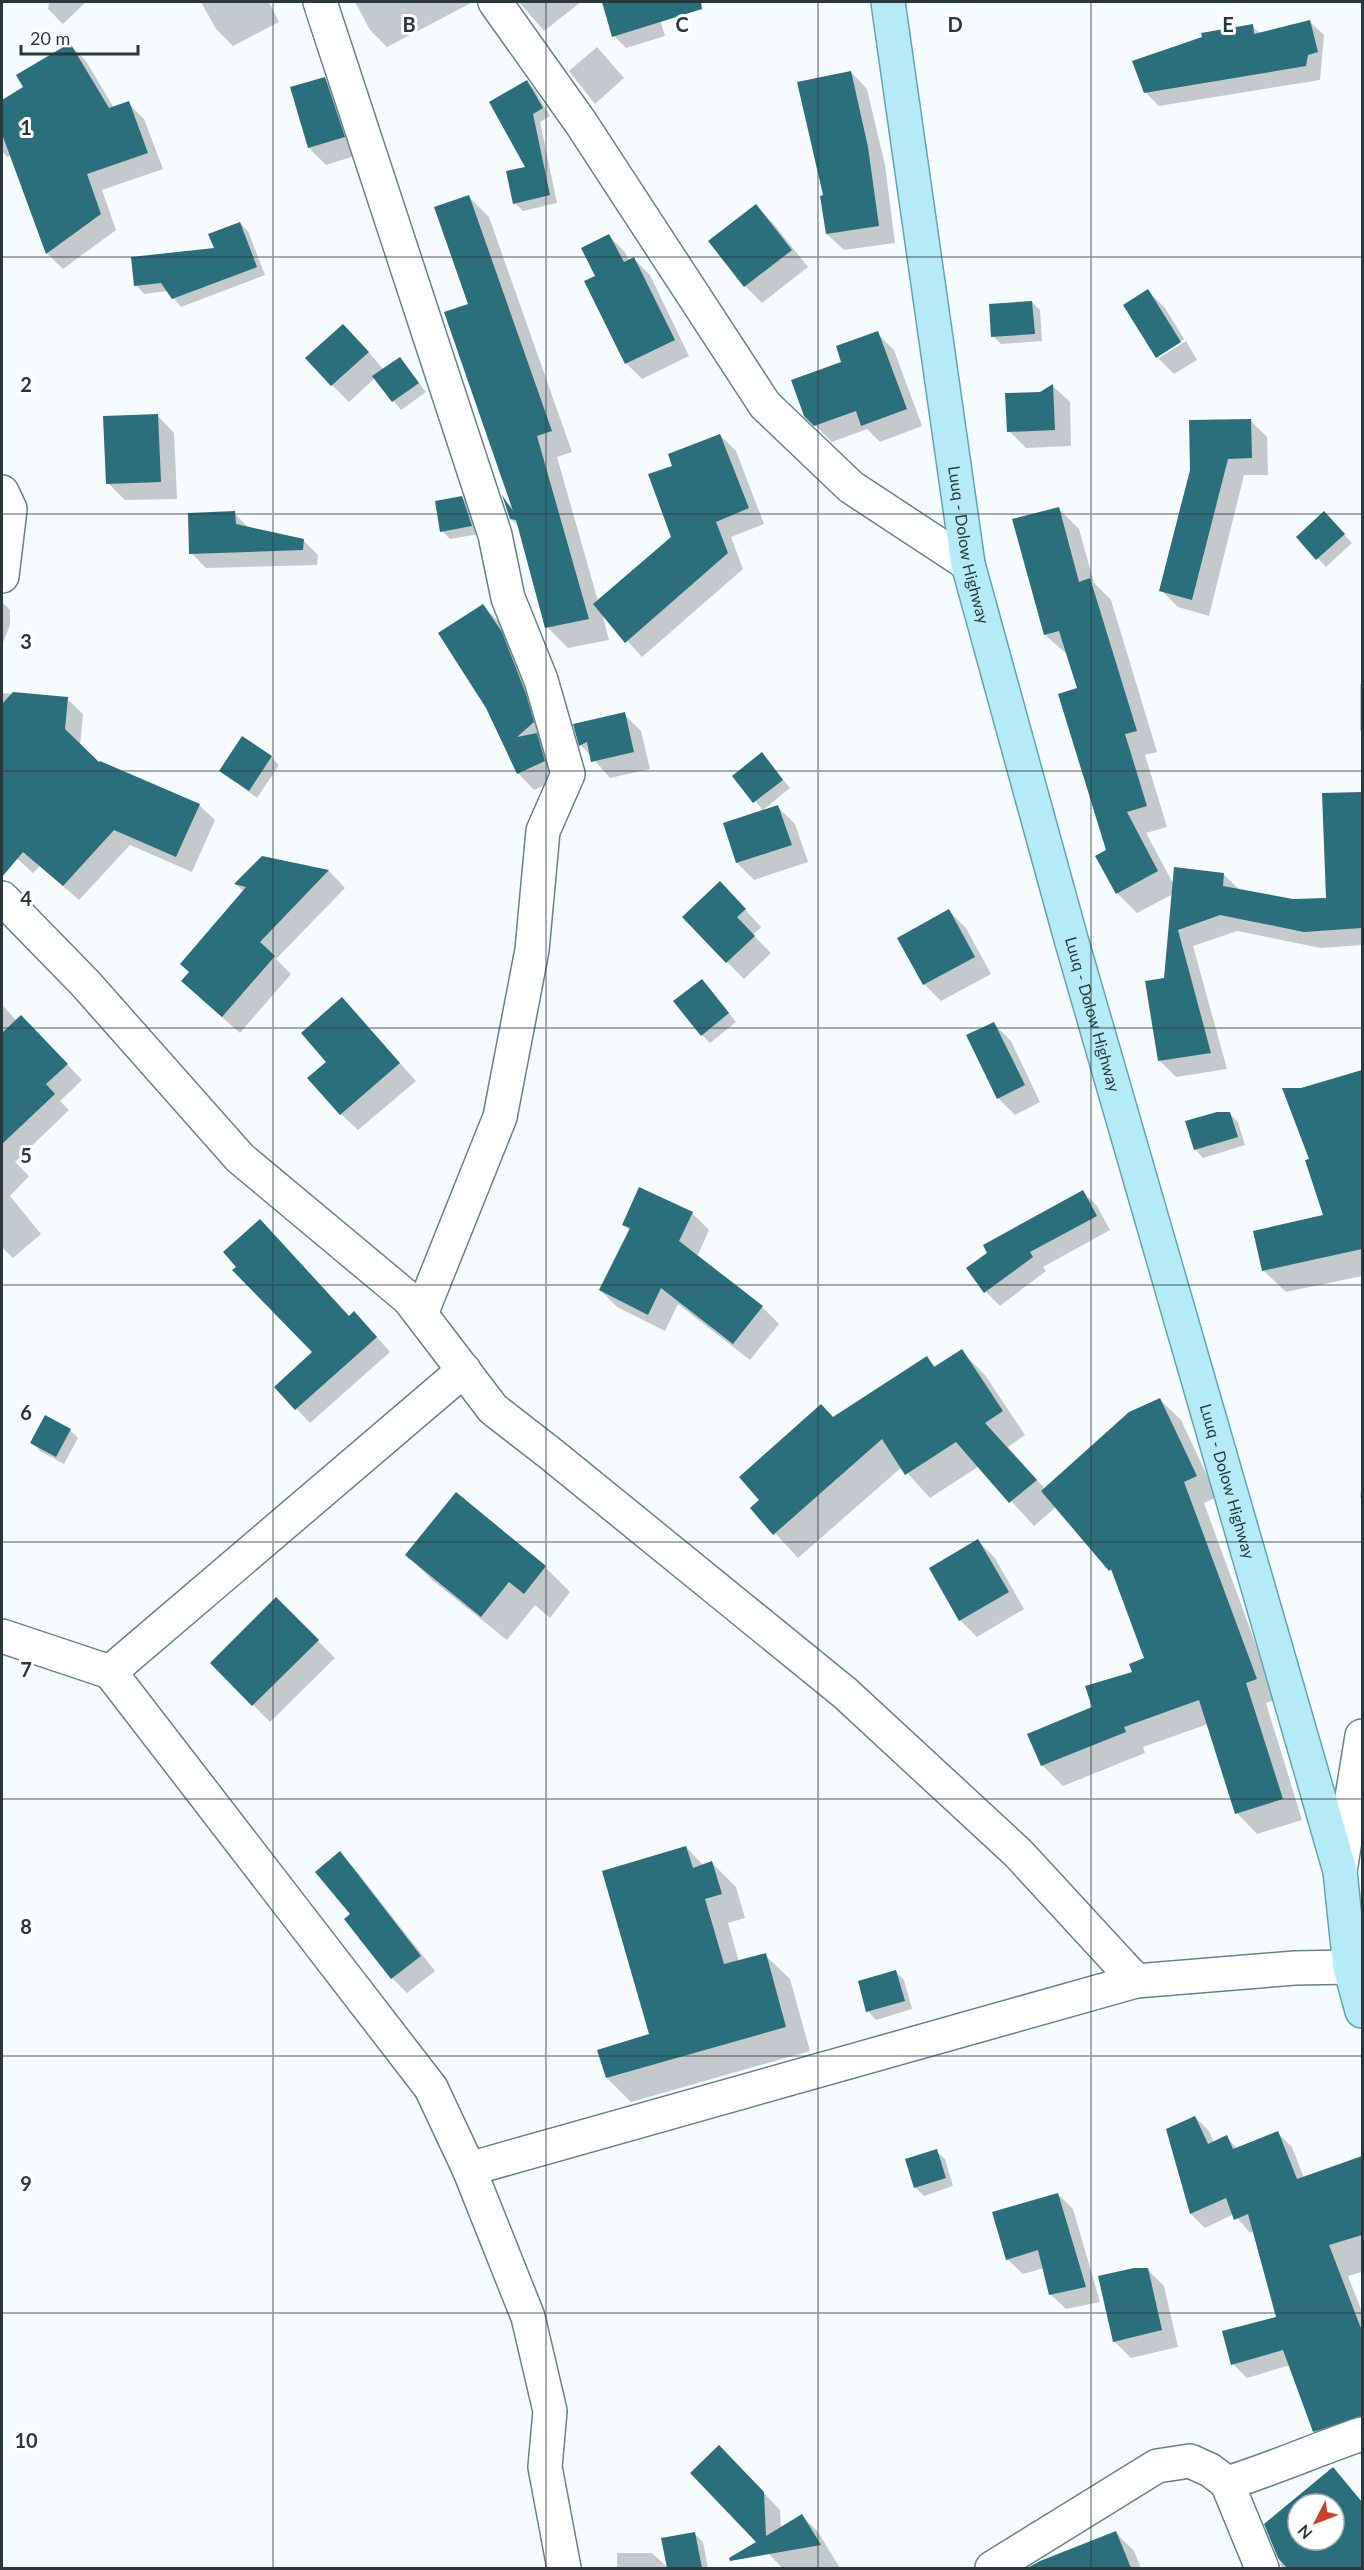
<svg xmlns="http://www.w3.org/2000/svg" width="1364" height="2570" font-family="Lato,sans-serif">
<style>
.shadow{fill:#0003;fill-rule:evenodd}
.building{fill:#2c6f7c;fill-rule:evenodd}
.lines{fill:none;stroke-linecap:round;stroke-linejoin:round}
.street-casing{stroke:#64838a;stroke-width:36}
.primary-casing{stroke:#64a4b1;stroke-width:36}
.street{stroke:#fff;stroke-width:33}
.primary{stroke:#b4ebf7;stroke-width:33}
.grid{fill:none;stroke:#2b383b;stroke-width:1.5;stroke-opacity:0.55}
.labels{text-anchor:middle;stroke-width:6;stroke-linejoin:round;paint-order:stroke}
.street-label{font-size:16px;fill:#2b383b;stroke:#fff}
.grid-label{font-size:20px;text-anchor:middle;font-weight:bold;fill:#2b383b;stroke:#fff;stroke-width:6;stroke-linejoin:round;paint-order:stroke}
</style>
<rect width="100%" height="100%" fill="#f6fcfe"/>
<g class="shadow">
<path d="M 49,2 L 86,2 L 63,24 L 48,9 Z"/>
<path d="M 201,2 L 269,2 L 279,22 L 233,46 L 216,29 Z"/>
<path d="M 355,2 L 471,2 L 471,3 L 387,47 L 370,30 Z"/>
<path d="M 519,2 L 581,2 L 544,31 Z"/>
<path d="M 603,2 L 655,2 L 665,36 L 626,48 L 614,36 Z"/>
<path d="M 1310,22 L 1324,35 L 1320,80 L 1159,106 L 1145,92 L 1252,26 L 1261,34 Z"/>
<path d="M 70,45 L 86,61 L 114,108 L 128,103 L 144,119 L 163,169 L 102,190 L 116,230 L 63,269 L 47,253 L 11,155 L 7,157 L 2,151 L 2,101 L 25,87 Z"/>
<path d="M 597,47 L 624,78 L 595,104 L 569,71 Z"/>
<path d="M 851,72 L 867,89 L 885,165 L 895,243 L 844,250 L 827,234 L 825,196 Z"/>
<path d="M 324,79 L 341,96 L 361,154 L 326,165 L 309,148 Z"/>
<path d="M 527,82 L 535,90 L 550,116 L 540,122 L 557,203 L 523,211 L 515,203 L 528,168 Z"/>
<path d="M 468,196 L 489,217 L 572,452 L 557,457 L 598,601 L 673,537 L 674,467 L 720,435 L 736,451 L 764,524 L 731,537 L 743,569 L 642,657 L 602,613 L 609,640 L 568,648 L 547,627 L 520,528 L 511,519 L 505,501 L 515,510 L 470,305 Z"/>
<path d="M 756,206 L 773,223 L 808,267 L 762,303 L 745,286 Z"/>
<path d="M 240,223 L 248,231 L 265,275 L 181,307 L 168,291 L 144,294 L 136,285 L 216,249 Z"/>
<path d="M 609,236 L 625,252 L 629,261 L 634,259 L 650,275 L 689,356 L 642,379 L 626,363 L 597,277 Z"/>
<path d="M 1148,291 L 1165,308 L 1184,339 L 1159,354 L 1159,358 L 1186,341 L 1197,360 L 1174,374 L 1157,357 Z"/>
<path d="M 1032,302 L 1040,310 L 1042,341 L 1001,344 L 993,336 Z"/>
<path d="M 877,333 L 894,350 L 922,426 L 880,442 L 867,429 L 832,442 L 805,415 L 843,363 Z"/>
<path d="M 360,342 L 384,370 L 400,359 L 426,392 L 401,410 L 375,378 L 349,402 L 332,385 Z"/>
<path d="M 1053,386 L 1070,402 L 1071,446 L 1026,448 L 1009,431 L 1041,393 Z"/>
<path d="M 158,416 L 174,433 L 177,499 L 125,500 L 108,483 Z"/>
<path d="M 1250,420 L 1267,437 L 1268,475 L 1244,475 L 1209,616 L 1178,607 L 1161,590 L 1191,470 Z"/>
<path d="M 462,497 L 470,506 L 479,534 L 450,539 L 442,531 Z"/>
<path d="M 1059,509 L 1079,529 L 1094,583 L 1111,600 L 1157,752 L 1145,755 L 1167,827 L 1146,833 L 1174,885 L 1223,874 L 1240,890 L 1293,901 L 1327,899 L 1323,795 L 1362,794 L 1362,945 L 1321,948 L 1237,931 L 1193,946 L 1227,1069 L 1176,1077 L 1160,1061 L 1173,894 L 1137,913 L 1117,893 L 1079,689 L 1068,655 L 1045,635 Z"/>
<path d="M 234,513 L 250,529 L 303,540 L 318,555 L 317,565 L 206,568 L 191,553 Z"/>
<path d="M 1332,521 L 1352,543 L 1326,567 L 1298,537 Z"/>
<path d="M 2,602 L 10,610 L 10,625 L 2,645 Z"/>
<path d="M 483,606 L 499,622 L 517,650 L 560,778 L 534,790 L 518,773 Z"/>
<path d="M 1360,684 L 1362,684 L 1362,733 L 1360,730 Z"/>
<path d="M 2,693 L 67,699 L 83,714 L 80,745 L 99,764 L 199,805 L 215,820 L 192,872 L 130,845 L 79,900 L 40,866 L 33,873 L 2,845 L 2,785 L 8,778 L 2,773 L 2,725 L 11,714 L 2,706 Z"/>
<path d="M 624,714 L 641,731 L 650,769 L 610,778 L 581,745 Z"/>
<path d="M 762,754 L 790,788 L 763,810 L 734,776 Z"/>
<path d="M 271,757 L 279,765 L 257,798 L 221,771 Z"/>
<path d="M 778,807 L 795,824 L 808,862 L 754,880 L 737,863 Z"/>
<path d="M 262,857 L 329,871 L 345,888 L 276,959 L 291,974 L 240,1033 L 200,998 L 244,892 L 236,884 Z"/>
<path d="M 736,900 L 761,927 L 753,935 L 771,953 L 744,979 L 727,962 Z"/>
<path d="M 949,911 L 966,928 L 991,974 L 941,1001 L 924,984 Z"/>
<path d="M 710,989 L 736,1022 L 710,1043 L 702,1035 Z"/>
<path d="M 342,999 L 416,1081 L 358,1130 L 341,1114 L 328,1062 Z"/>
<path d="M 2,1005 L 17,1021 L 37,1033 L 82,1080 L 60,1101 L 69,1110 L 15,1162 L 29,1176 L 10,1196 L 41,1234 L 13,1258 L 2,1247 Z"/>
<path d="M 994,1024 L 1011,1041 L 1040,1102 L 1015,1115 L 998,1098 Z"/>
<path d="M 1362,1072 L 1362,1276 L 1286,1292 L 1264,1271 L 1325,1217 L 1302,1089 Z"/>
<path d="M 1230,1114 L 1238,1122 L 1245,1145 L 1203,1158 L 1195,1149 Z"/>
<path d="M 1083,1192 L 1097,1206 L 1110,1230 L 1043,1267 L 1046,1271 L 1000,1306 L 986,1292 Z"/>
<path d="M 692,1213 L 709,1230 L 697,1257 L 762,1307 L 779,1324 L 750,1360 L 678,1304 L 665,1331 L 617,1307 L 600,1290 L 630,1231 L 623,1224 Z"/>
<path d="M 349,1318 L 368,1327 L 390,1352 L 310,1423 L 276,1387 Z"/>
<path d="M 961,1351 L 985,1375 L 1025,1435 L 1008,1447 L 1045,1489 L 1160,1400 L 1181,1420 L 1217,1497 L 1204,1503 L 1276,1700 L 1266,1703 L 1302,1820 L 1257,1834 L 1237,1813 L 1208,1724 L 1143,1747 L 1145,1753 L 1063,1786 L 1042,1765 L 1093,1708 L 1134,1673 L 1146,1659 L 1114,1574 L 1056,1507 L 1034,1526 L 979,1466 L 930,1498 L 902,1467 L 798,1558 L 752,1508 L 834,1418 L 927,1358 L 936,1367 Z"/>
<path d="M 70,1430 L 78,1438 L 64,1464 L 40,1451 L 32,1443 Z"/>
<path d="M 1362,1479 L 1362,1500 L 1360,1497 Z"/>
<path d="M 456,1494 L 545,1567 L 570,1592 L 550,1618 L 535,1605 L 507,1640 L 432,1580 L 407,1555 Z"/>
<path d="M 978,1541 L 995,1558 L 1024,1609 L 977,1637 L 960,1620 Z"/>
<path d="M 276,1599 L 335,1658 L 270,1722 L 212,1663 Z"/>
<path d="M 686,1847 L 704,1866 L 712,1863 L 736,1887 L 745,1918 L 728,1923 L 739,1962 L 765,1955 L 790,1979 L 810,2051 L 631,2102 L 607,2078 L 651,2035 Z"/>
<path d="M 340,1854 L 354,1868 L 435,1971 L 407,1993 L 392,1978 L 346,1919 L 352,1914 Z"/>
<path d="M 896,1972 L 904,1980 L 912,2009 L 876,2020 L 868,2011 Z"/>
<path d="M 1195,2117 L 1209,2131 L 1214,2143 L 1226,2137 L 1238,2149 L 1278,2133 L 1292,2147 L 1304,2178 L 1362,2158 L 1362,2272 L 1348,2276 L 1362,2312 L 1362,2433 L 1329,2445 L 1315,2431 L 1290,2365 L 1247,2378 L 1233,2364 L 1278,2318 L 1254,2231 L 1250,2233 L 1234,2214 L 1205,2228 L 1191,2214 L 1168,2130 Z"/>
<path d="M 936,2151 L 945,2159 L 953,2186 L 924,2196 L 916,2188 L 907,2160 Z"/>
<path d="M 1058,2194 L 1073,2209 L 1100,2302 L 1066,2309 L 1050,2294 L 1044,2268 L 1023,2274 L 1007,2259 Z"/>
<path d="M 1147,2269 L 1164,2286 L 1178,2347 L 1131,2358 L 1114,2341 Z"/>
<path d="M 735,2463 L 780,2510 L 781,2529 L 802,2516 L 818,2532 L 840,2568 L 782,2568 L 768,2553 Z"/>
<path d="M 1326,2475 L 1350,2526 L 1362,2524 L 1362,2568 L 1282,2568 L 1266,2525 ZM 1298,2504 L 1334,2504 L 1334,2540 L 1298,2540 Z"/>
<path d="M 1115,2532 L 1134,2551 L 1141,2568 L 1033,2568 Z"/>
<path d="M 695,2534 L 703,2542 L 708,2568 L 669,2568 L 663,2539 Z"/>
<path d="M 617,2553 L 652,2553 L 668,2568 L 617,2568 Z"/>
</g>
<g class="building">
<path d="M 602,2 L 701,2 L 702,9 L 612,37 Z"/>
<path d="M 1310,20 L 1318,52 L 1308,55 L 1306,66 L 1144,93 L 1132,61 L 1202,37 L 1201,33 L 1253,24 L 1254,34 Z"/>
<path d="M 70,43 L 109,108 L 129,101 L 148,153 L 87,174 L 101,214 L 46,254 L 2,134 L 2,100 L 23,87 L 16,75 Z"/>
<path d="M 851,71 L 868,147 L 879,226 L 826,234 L 820,196 L 823,195 L 797,82 Z"/>
<path d="M 325,77 L 345,137 L 308,148 L 290,87 Z"/>
<path d="M 527,80 L 543,108 L 533,114 L 550,195 L 513,204 L 506,171 L 525,167 L 489,102 Z"/>
<path d="M 469,195 L 552,431 L 537,436 L 589,619 L 545,628 L 516,520 L 510,519 L 502,495 L 513,511 L 444,312 L 468,304 L 434,207 Z"/>
<path d="M 756,204 L 792,250 L 744,287 L 708,241 Z"/>
<path d="M 240,222 L 257,267 L 172,299 L 161,283 L 134,286 L 131,257 L 214,248 L 208,234 Z"/>
<path d="M 609,234 L 624,262 L 634,257 L 675,340 L 625,364 L 584,281 L 595,276 L 581,248 Z"/>
<path d="M 1148,289 L 1181,342 L 1156,358 L 1123,305 Z"/>
<path d="M 1032,301 L 1035,334 L 991,337 L 989,304 Z"/>
<path d="M 343,324 L 369,352 L 331,386 L 305,358 Z"/>
<path d="M 878,331 L 907,409 L 861,426 L 856,411 L 814,426 L 804,416 L 791,380 L 841,362 L 836,346 Z"/>
<path d="M 400,357 L 419,383 L 392,402 L 372,376 Z"/>
<path d="M 1053,384 L 1055,430 L 1007,432 L 1005,393 L 1040,392 Z"/>
<path d="M 158,414 L 161,482 L 106,484 L 103,416 Z"/>
<path d="M 1251,419 L 1252,458 L 1228,459 L 1192,600 L 1159,591 L 1190,470 L 1189,420 Z"/>
<path d="M 720,434 L 749,508 L 716,522 L 728,553 L 625,643 L 593,604 L 671,537 L 648,474 L 672,466 L 668,454 Z"/>
<path d="M 462,496 L 472,526 L 440,532 L 435,501 Z"/>
<path d="M 1059,507 L 1079,582 L 1090,578 L 1137,731 L 1125,734 L 1147,806 L 1127,812 L 1158,871 L 1116,894 L 1095,856 L 1106,850 L 1058,694 L 1077,688 L 1059,631 L 1044,635 L 1012,519 Z"/>
<path d="M 235,511 L 236,524 L 304,539 L 303,550 L 189,554 L 188,513 Z"/>
<path d="M 1324,511 L 1345,534 L 1316,560 L 1296,537 Z"/>
<path d="M 483,604 L 502,632 L 526,694 L 534,722 L 517,737 L 537,733 L 545,761 L 517,774 L 486,708 L 438,633 Z"/>
<path d="M 13,692 L 68,697 L 65,729 L 99,762 L 100,761 L 200,804 L 176,857 L 114,830 L 63,886 L 23,852 L 2,877 L 2,704 Z"/>
<path d="M 625,712 L 634,752 L 591,762 L 587,742 L 579,746 L 573,724 Z"/>
<path d="M 242,736 L 272,756 L 249,791 L 219,771 Z"/>
<path d="M 762,752 L 783,780 L 753,803 L 732,776 Z"/>
<path d="M 1362,792 L 1362,928 L 1304,932 L 1220,915 L 1178,930 L 1211,1053 L 1158,1061 L 1145,981 L 1164,978 L 1174,867 L 1224,873 L 1223,886 L 1293,899 L 1326,898 L 1322,793 Z"/>
<path d="M 778,805 L 792,845 L 736,863 L 723,823 Z"/>
<path d="M 262,856 L 329,870 L 260,942 L 275,956 L 222,1017 L 181,981 L 189,972 L 180,964 L 246,887 L 234,884 Z"/>
<path d="M 720,881 L 746,909 L 737,917 L 755,936 L 726,963 L 682,917 Z"/>
<path d="M 949,909 L 975,957 L 923,985 L 897,938 Z"/>
<path d="M 702,979 L 729,1013 L 701,1036 L 673,1001 Z"/>
<path d="M 342,997 L 400,1063 L 340,1115 L 307,1078 L 326,1062 L 301,1033 Z"/>
<path d="M 21,1015 L 68,1064 L 46,1084 L 55,1094 L 2,1144 L 2,1033 Z"/>
<path d="M 994,1022 L 1025,1085 L 997,1099 L 966,1035 Z"/>
<path d="M 1362,1070 L 1362,1249 L 1262,1271 L 1253,1231 L 1323,1215 L 1305,1160 L 1309,1159 L 1282,1088 L 1301,1088 Z"/>
<path d="M 1217,1112 L 1230,1112 L 1238,1137 L 1194,1150 L 1185,1121 Z"/>
<path d="M 639,1187 L 693,1212 L 679,1241 L 763,1306 L 733,1344 L 661,1288 L 648,1315 L 599,1290 L 630,1228 L 622,1225 Z"/>
<path d="M 1083,1190 L 1097,1216 L 1030,1252 L 1033,1257 L 984,1293 L 966,1268 L 987,1253 L 983,1245 Z"/>
<path d="M 260,1219 L 349,1316 L 354,1311 L 377,1337 L 295,1410 L 274,1387 L 312,1352 L 232,1270 L 236,1267 L 223,1252 Z"/>
<path d="M 962,1349 L 1003,1411 L 985,1423 L 1037,1480 L 1009,1503 L 956,1442 L 905,1475 L 882,1439 L 773,1535 L 750,1508 L 759,1500 L 739,1477 L 821,1404 L 833,1417 L 927,1356 L 934,1367 Z"/>
<path d="M 1160,1398 L 1197,1476 L 1184,1482 L 1257,1679 L 1246,1683 L 1283,1799 L 1235,1814 L 1199,1700 L 1124,1727 L 1126,1732 L 1041,1766 L 1027,1734 L 1092,1707 L 1085,1686 L 1132,1672 L 1129,1664 L 1144,1658 L 1111,1569 L 1109,1571 L 1041,1491 L 1129,1412 Z"/>
<path d="M 45,1415 L 71,1429 L 56,1457 L 30,1443 Z"/>
<path d="M 456,1492 L 546,1566 L 524,1594 L 509,1582 L 481,1617 L 405,1555 Z"/>
<path d="M 978,1539 L 1009,1592 L 959,1621 L 929,1568 Z"/>
<path d="M 276,1597 L 319,1640 L 252,1706 L 210,1663 Z"/>
<path d="M 686,1846 L 693,1868 L 712,1861 L 722,1894 L 705,1899 L 724,1964 L 766,1953 L 786,2027 L 606,2078 L 597,2050 L 649,2034 L 602,1871 Z"/>
<path d="M 340,1851 L 421,1956 L 391,1979 L 344,1919 L 350,1914 L 315,1872 Z"/>
<path d="M 896,1970 L 905,2001 L 866,2012 L 858,1981 Z"/>
<path d="M 1195,2116 L 1208,2144 L 1227,2135 L 1233,2149 L 1278,2131 L 1297,2179 L 1362,2156 L 1362,2235 L 1329,2245 L 1362,2331 L 1362,2416 L 1313,2432 L 1283,2350 L 1231,2365 L 1222,2331 L 1276,2317 L 1248,2214 L 1234,2220 L 1226,2198 L 1190,2214 L 1166,2129 Z"/>
<path d="M 937,2149 L 946,2178 L 914,2188 L 905,2159 Z"/>
<path d="M 1058,2193 L 1086,2287 L 1049,2295 L 1038,2250 L 1006,2260 L 992,2212 Z"/>
<path d="M 1134,2268 L 1148,2268 L 1162,2330 L 1113,2342 L 1098,2276 Z"/>
<path d="M 719,2445 L 764,2492 L 766,2536 L 802,2514 L 821,2545 L 730,2561 L 729,2558 L 756,2542 L 690,2473 Z"/>
<path d="M 1333,2467 L 1362,2502 L 1362,2568 L 1287,2568 L 1278,2558 L 1264,2524 ZM 1298,2504 L 1334,2504 L 1334,2540 L 1298,2540 Z"/>
<path d="M 1116,2531 L 1131,2568 L 1027,2568 L 1040,2561 Z"/>
<path d="M 695,2532 L 702,2568 L 667,2568 L 661,2538 Z"/>
</g>
<g class="lines">
<g class="street-casing">
<g id="street">
<path d="M 320,2 L 495,535 L 508,598 L 541,680 L 568,774 L 543,831 L 532,950 L 500,1117 L 421,1314"/>
<path d="M 495,2 L 581,123 L 765,405 L 851,487 L 968,564"/>
<path d="M 2,492 L 10,509 L 2,576"/>
<path d="M 2,898 L 85,983 L 240,1158 L 409,1299 L 493,1409 L 551,1454 L 845,1693 L 1018,1853 L 1136,1981 L 1295,1968 L 1350,1967"/>
<path d="M 464,1370 L 110,1672 L 431,2088 L 469,2169 L 528,2317 L 550,2411 L 545,2467 L 564,2568"/>
<path d="M 2,1636 L 110,1672"/>
<path d="M 1340,1871 L 1362,1736"/>
<path d="M 469,2169 L 1136,1981"/>
<path d="M 1227,2483 L 1262,2568"/>
<path d="M 992,2568 L 1157,2466 L 1190,2461 L 1210,2470 L 1227,2483 C 1273,2469 1317,2449 1362,2434"/>
</g>
</g>
<g class="primary-casing">
<g id="primary">
<path id="s1" d="M 888,2 L 968,564 L 1071,939 L 1340,1871 L 1350,1967 L 1362,2011"/>
</g>
</g>
<use href="#street" class="street"/>
<use href="#primary" class="primary"/>
</g>
<path class="grid" d="M 273,2 L 273,2568M 546,2 L 546,2568M 818,2 L 818,2568M 1091,2 L 1091,2568M 2,257 L 1362,257M 2,514 L 1362,514M 2,771 L 1362,771M 2,1028 L 1362,1028M 2,1285 L 1362,1285M 2,1542 L 1362,1542M 2,1799 L 1362,1799M 2,2056 L 1362,2056M 2,2313 L 1362,2313"/>
<g class="labels">
<g class="street-label">
<text dy="6" stroke="none"><textPath href="#s1" startOffset="549">Luuq - Dolow Highway</textPath></text>
<text dy="6" stroke="none"><textPath href="#s1" startOffset="1035">Luuq - Dolow Highway</textPath></text>
<text dy="6" stroke="none"><textPath href="#s1" startOffset="1521">Luuq - Dolow Highway</textPath></text>
</g>
</g>
<g class="grid-label">
<text x="409" y="32">B</text>
<text x="682" y="32">C</text>
<text x="955" y="32">D</text>
<text x="1228" y="32">E</text>
<text x="26" y="135">1</text>
<text x="26" y="392">2</text>
<text x="26" y="649">3</text>
<text x="26" y="906">4</text>
<text x="26" y="1163">5</text>
<text x="26" y="1420">6</text>
<text x="26" y="1677">7</text>
<text x="26" y="1934">8</text>
<text x="26" y="2191">9</text>
<text x="26" y="2448">10</text>
</g>
<rect width="1364" height="2570" fill="none" stroke="#2b383b" stroke-width="6"/>
<g transform="translate(1316 2522) rotate(228)"><circle r="28" fill="#ffffff" stroke="#aaafb1" stroke-width="1.5"/>
<path d="M0-4.5L10 22L0 15L-10 22Z" fill="#cd4227"/>
<text y="-9" font-size="16" font-weight="bold" text-anchor="middle" fill="#2b383b">N</text>
</g>
<path d="M21 45v9h117v-9" fill="none" stroke="#2b383b" stroke-width="3"/>
<text x="30" y="45" font-size="18" fill="#2b383b" stroke="#ffffff" stroke-width="4.5" paint-order="stroke">20 m</text>
</svg>
